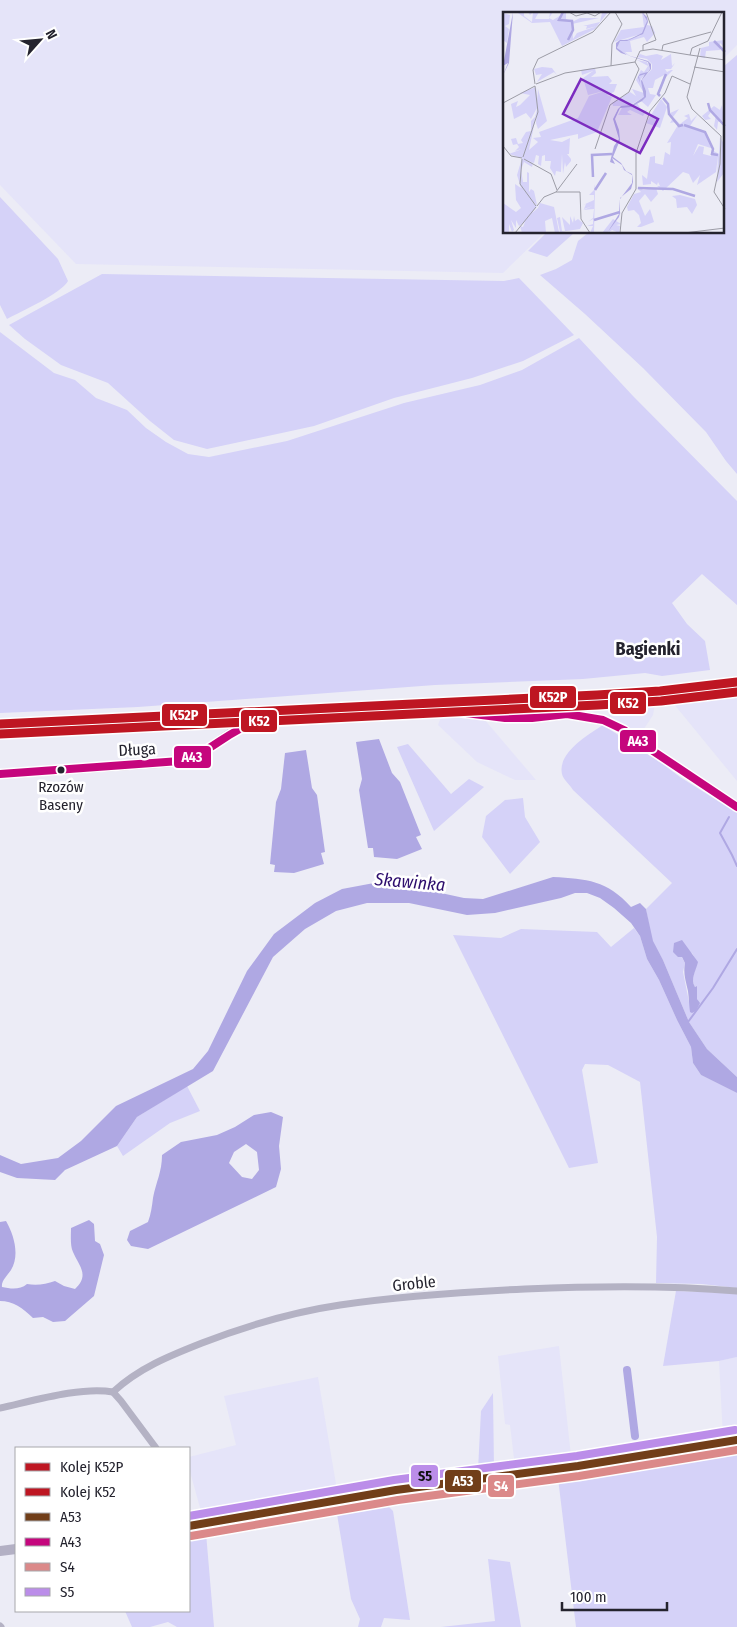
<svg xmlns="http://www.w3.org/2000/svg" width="737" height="1627" font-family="'Fira Sans Condensed',sans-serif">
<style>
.built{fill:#e5e4f9}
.green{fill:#d5d2f8;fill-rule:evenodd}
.water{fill:#afa8e3;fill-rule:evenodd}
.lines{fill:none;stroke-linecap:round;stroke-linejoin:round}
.stream{stroke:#afa8e3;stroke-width:2}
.canal{stroke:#afa8e3;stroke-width:8}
.street{stroke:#b4b2c4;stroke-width:7}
.secondary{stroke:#b3b0c4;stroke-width:10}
.bus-1-casing{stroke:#fff;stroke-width:11}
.bus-2-casing{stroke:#fff;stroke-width:11}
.bus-3-casing{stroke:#fff;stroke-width:11}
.bus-4-casing{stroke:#fff;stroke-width:11}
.bus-1{stroke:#713e19;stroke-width:8}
.bus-2{stroke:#c5067d;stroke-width:8}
.bus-3{stroke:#db8989;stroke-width:8}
.bus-4{stroke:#bb8de9;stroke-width:8}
.rail-1-casing{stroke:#fff;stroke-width:12}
.rail-2-casing{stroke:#fff;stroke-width:12}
.rail-1{stroke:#be1622;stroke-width:9}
.rail-2{stroke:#be1622;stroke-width:9}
.bus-dot{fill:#24232e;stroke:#fff;stroke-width:2}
.labels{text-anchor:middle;stroke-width:5;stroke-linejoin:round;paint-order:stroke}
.bus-label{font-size:15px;fill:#24232e;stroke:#fff}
.street-label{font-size:16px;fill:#24232e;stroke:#fff}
.neighbourhood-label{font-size:18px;font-weight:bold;fill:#24232e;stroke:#fff}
.water-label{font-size:18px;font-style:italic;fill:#2d0d6d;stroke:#fff}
.inset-river{fill:none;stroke:#afa8e3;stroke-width:2.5}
.inset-road{fill:none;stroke:#9c9ca6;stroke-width:1}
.view{fill:#7b2cbf;fill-opacity:0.15;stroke:#7b2cbf;stroke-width:2.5}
.inset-edge{fill:none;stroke:#24232e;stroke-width:2.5}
.line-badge{stroke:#fff;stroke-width:2}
.badge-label{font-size:14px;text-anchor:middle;font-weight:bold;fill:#fff}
.pale-badge-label{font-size:14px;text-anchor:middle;font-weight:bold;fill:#111}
</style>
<rect width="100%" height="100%" fill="#ececf6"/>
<g class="built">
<path d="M 0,0 L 737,0 L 737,45 L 723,59 L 723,14 L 504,14 L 504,232 L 544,233 L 503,273 L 76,264 L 0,185 Z"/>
<path d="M 737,690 L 737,781 L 669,698 Z"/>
<path d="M 656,698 L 653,715 L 640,735 L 609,716 L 615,709 L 635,700 Z"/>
<path d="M 452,716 L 484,719 L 536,780 L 515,780 L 477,762 L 438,725 L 441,717 Z"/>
<path d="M 559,1346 L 571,1456 L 540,1458 L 540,1465 L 515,1467 L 510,1425 L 505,1424 L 498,1356 Z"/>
<path d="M 737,1357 L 737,1435 L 723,1438 L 719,1361 Z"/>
<path d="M 318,1377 L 337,1490 L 251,1503 L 202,1515 L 189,1468 L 189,1457 L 236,1445 L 224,1396 Z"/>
</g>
<g class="green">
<path d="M 737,55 L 737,474 L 726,461 L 706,432 L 643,368 L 585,314 L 540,275 L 556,269 L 572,260 L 578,241 L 588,233 L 723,232 L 723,67 Z"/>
<path d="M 0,197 L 58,259 L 68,281 C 62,293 20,312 7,319 L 0,305 Z"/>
<path d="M 546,233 L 546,232 L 574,233 L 547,257 L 528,251 Z"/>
<path d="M 102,274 L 504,281 L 519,278 L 574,335 L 523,361 L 472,378 L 394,398 L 314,426 L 207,449 L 174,440 L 150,421 L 108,383 L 61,365 L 25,339 L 9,325 Z"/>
<path d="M 0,332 L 54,373 L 75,380 L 96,398 L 127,410 L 146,428 L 166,442 L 188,454 L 209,457 L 287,441 L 404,403 L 480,385 L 522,370 L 579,338 L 633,396 L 737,501 L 737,605 L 702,574 L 672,603 L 687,624 L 705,641 L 710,670 L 662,676 L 645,673 L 583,679 L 435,685 L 138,707 L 0,713 Z"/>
<path d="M 603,725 L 664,765 L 680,777 L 737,813 L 737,1077 L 707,1049 L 689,1022 L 663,960 L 652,941 L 646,909 L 672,883 L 573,790 C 570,785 563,779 562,774 C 557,753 589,734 603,725 ZM 674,950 L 692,953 L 697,962 C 696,971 690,979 695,987 L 697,986 L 697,999 L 698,1001 L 689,1002 L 683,972 L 685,963 L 681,956 Z"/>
<path d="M 408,744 L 451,794 L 469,779 L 484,787 L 434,831 L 397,747 Z"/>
<path d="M 523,798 L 525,817 L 540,842 L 510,874 L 482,837 L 486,816 L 505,800 Z"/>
<path d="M 634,928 L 640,936 L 647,959 L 659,980 L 677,1020 L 691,1047 L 693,1063 L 701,1075 L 737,1093 L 737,1288 L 702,1284 L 656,1283 L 657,1237 L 640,1082 L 608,1065 L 585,1064 L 582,1070 L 598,1163 L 569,1168 L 453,935 L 501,938 L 521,929 L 597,932 L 611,947 Z"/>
<path d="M 187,1086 L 200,1111 L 170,1123 L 123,1156 L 117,1146 L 137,1117 Z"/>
<path d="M 676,1291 L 737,1293 L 737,1357 L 719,1361 L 663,1366 Z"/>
<path d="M 493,1393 L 494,1469 L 478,1470 L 481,1411 Z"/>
<path d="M 737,1449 L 737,1627 L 576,1627 L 558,1478 L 642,1465 L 644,1467 L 649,1466 L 650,1463 Z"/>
<path d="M 379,1500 L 383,1501 L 393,1511 L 410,1620 L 384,1618 L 381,1627 L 358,1627 L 360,1619 L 351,1599 L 337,1514 L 330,1509 L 339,1505 Z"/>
<path d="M 206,1533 L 214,1627 L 177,1627 L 168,1622 L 150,1627 L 132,1627 L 125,1611 L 189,1611 L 189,1538 Z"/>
<path d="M 488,1559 L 510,1562 L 521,1627 L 441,1627 L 495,1621 Z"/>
</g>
<g class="water">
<path d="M 379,739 L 392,773 L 400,782 L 421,835 L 416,837 L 422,849 L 397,859 L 374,857 L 373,848 L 368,848 L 359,790 L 362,779 L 356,742 Z"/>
<path d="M 306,750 L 312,788 L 317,795 L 325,852 L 321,853 L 324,864 L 294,873 L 274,872 L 275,865 L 270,864 L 276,802 L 281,789 L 285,753 Z"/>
<path d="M 553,877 C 587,879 607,880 631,907 L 640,903 L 646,909 L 653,941 L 663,960 L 689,1022 L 707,1049 L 737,1077 L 737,1093 L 701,1075 L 693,1063 L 691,1047 L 677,1020 L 659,980 L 647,959 L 640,936 L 631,923 L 614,908 L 600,898 L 587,893 L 575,893 L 561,898 L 495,913 L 467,915 L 409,903 L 367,903 L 336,911 L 305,929 L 273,957 L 213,1071 L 137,1117 L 117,1146 L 65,1170 L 55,1180 L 17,1178 L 0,1172 L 0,1155 L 21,1164 L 58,1158 L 81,1141 L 116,1106 L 193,1069 L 208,1051 L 247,971 L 274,934 L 315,903 L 342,889 L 374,883 L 427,890 L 464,898 L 483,899 Z"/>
<path d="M 682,940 L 698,962 C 696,971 690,979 695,987 L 697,986 L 697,999 L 700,1003 L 696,1011 L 692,1013 L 690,1012 C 689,1005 689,998 688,991 C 686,981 683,974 685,963 L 682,957 L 678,957 L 673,952 L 674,943 Z"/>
<path d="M 271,1112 L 283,1117 L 279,1146 L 281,1169 L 276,1187 L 148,1249 L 131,1246 L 127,1240 L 130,1231 L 148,1222 C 151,1214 152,1206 153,1198 C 156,1182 162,1172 162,1155 L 181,1142 L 217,1135 L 235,1127 L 254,1115 ZM 246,1144 L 257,1152 L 259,1170 L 252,1179 L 242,1177 L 229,1163 L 234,1152 Z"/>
<path d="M 89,1220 L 94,1224 L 95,1241 L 100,1244 L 104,1255 L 94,1296 L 65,1321 L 53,1322 L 43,1317 L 33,1318 C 23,1308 13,1301 0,1301 L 0,1222 L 6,1221 C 14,1235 20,1255 11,1270 C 7,1276 1,1281 2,1287 C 11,1289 20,1290 27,1284 C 37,1286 46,1284 55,1281 L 64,1286 L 75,1289 C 90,1275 79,1266 73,1252 C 70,1246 71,1235 71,1228 Z"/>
</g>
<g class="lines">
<g class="stream">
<path d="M 729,817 L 720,833 L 732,855 L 737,866"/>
<path d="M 688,1022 L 713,988 L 737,949"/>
</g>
<path class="canal" d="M 627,1370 L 635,1436"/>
<g class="street">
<path d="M 0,1408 C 32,1401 82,1386 113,1392"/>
<path d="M 156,1448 L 121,1401 L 113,1392 C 139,1368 169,1356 202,1343 C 246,1326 293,1312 340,1305 C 401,1296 463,1292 525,1289 C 596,1286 667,1285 737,1291"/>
<path d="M 0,1626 L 1,1627"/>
</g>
<g class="secondary">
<path d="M 0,774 L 158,763 C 173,762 187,761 200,754 C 219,743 233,728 254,723 L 436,712 L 458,712 L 505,718 L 532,718 L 567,714 L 603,720 L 624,730 L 641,743 L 737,807"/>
<path d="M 189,1526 L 396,1490 L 578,1466 L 737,1440"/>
<path d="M 0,1551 L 16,1549"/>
</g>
<g class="bus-1-casing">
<path id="bus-1" d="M 189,1526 L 396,1490 L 578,1466 L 737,1440"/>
</g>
<g class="bus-2-casing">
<path id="bus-2" d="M 0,774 L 180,761 C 208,755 227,731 254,723 L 436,712 L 458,712 L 505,718 L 532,718 L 567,714 L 603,720 L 624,730 L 641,743 L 737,807"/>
</g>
<g class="bus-3-casing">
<path id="bus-3" d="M 191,1536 L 398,1500 L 579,1476 L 737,1450"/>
</g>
<g class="bus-4-casing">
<path id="bus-4" d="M 189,1516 L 394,1480 L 577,1456 L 735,1430"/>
</g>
<use href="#bus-1" class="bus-1"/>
<use href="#bus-2" class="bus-2"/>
<use href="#bus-3" class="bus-3"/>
<use href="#bus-4" class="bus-4"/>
<g class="rail-1-casing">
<path id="rail-1" d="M 0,724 L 597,695 L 660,691 L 737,682"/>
</g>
<g class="rail-2-casing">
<path id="rail-2" d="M 0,734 L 598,705 L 661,701 L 737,692"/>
</g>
<use href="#rail-1" class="rail-1"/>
<use href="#rail-2" class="rail-2"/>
</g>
<circle class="bus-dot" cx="61" cy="770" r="4.5"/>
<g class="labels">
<g class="bus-label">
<text x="61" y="792">Rzozów<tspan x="61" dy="18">Baseny</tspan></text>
</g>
<g class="street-label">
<text transform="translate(137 749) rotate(-3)" y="6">Długa</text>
<text transform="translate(414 1283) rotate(-6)" y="6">Groble</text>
</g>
<g class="neighbourhood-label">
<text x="648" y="655">Bagienki</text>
</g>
<g class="water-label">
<text transform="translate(410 882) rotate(5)" y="6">Skawinka</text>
</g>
</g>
<g transform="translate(503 12)">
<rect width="221" height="221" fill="#ececf6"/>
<path d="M 21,0 L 21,4 L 29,10 L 30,0 L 27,3 L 25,0 L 36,0 L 32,7 L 46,7 L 47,0 L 50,0 L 46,6 L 50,8 L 63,0 L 63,7 L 69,10 L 77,6 L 96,6 L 69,12 L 70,27 L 74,21 L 94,14 L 83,17 L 84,14 L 80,14 L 97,10 L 99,1 L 105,0 L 92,17 L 59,34 L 47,10 L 29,11 L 15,1 ZM 139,0 L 144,9 L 142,16 L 138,22 L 111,30 L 118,18 L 141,15 ZM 0,1 L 7,3 L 6,12 L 2,14 L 6,17 L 4,31 L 0,28 ZM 144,13 L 149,14 L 152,21 L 144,30 L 141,25 L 127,29 L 129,40 L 122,40 L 127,44 L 114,37 L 116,29 L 137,24 ZM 221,28 L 221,35 L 217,31 L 217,38 L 203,39 L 202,46 L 197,45 L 198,36 L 206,34 L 206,30 ZM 137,42 L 143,44 L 154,42 L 160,44 L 158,48 L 168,42 L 169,54 L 172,51 L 168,57 L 162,57 L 164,60 L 168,58 L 170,58 L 162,66 L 161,70 L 157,80 L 155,82 L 158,85 L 155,82 L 161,63 L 152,68 L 150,76 L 145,76 L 147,82 L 153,83 L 145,95 L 138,89 L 143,79 L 139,68 L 149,57 L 149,52 L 144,47 L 134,45 ZM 134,48 L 144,50 L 147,57 L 138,67 L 142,79 L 141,85 L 126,94 L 134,91 L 139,99 L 144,98 L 140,104 L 127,98 L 124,100 L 129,103 L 115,103 L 120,94 L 110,94 L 109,91 L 127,80 L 133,84 L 129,77 L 141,81 L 133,68 L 138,58 L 141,60 L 145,54 ZM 39,55 L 49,56 L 54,63 L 51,60 L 34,70 L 39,62 L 33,63 L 31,57 ZM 92,56 L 93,61 L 88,65 L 105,64 L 109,69 L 106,72 L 114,72 L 111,80 L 104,83 L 109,85 L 94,120 L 75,127 L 75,122 L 47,128 L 59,130 L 67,126 L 66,142 L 64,142 L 68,147 L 68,149 L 63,155 L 62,150 L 60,162 L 59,142 L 58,160 L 53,159 L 52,164 L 47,156 L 48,149 L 42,149 L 42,143 L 39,144 L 38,154 L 35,152 L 36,144 L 33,143 L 31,151 L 23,148 L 30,151 L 29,155 L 21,150 L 18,158 L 20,170 L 24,170 L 24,160 L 26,161 L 26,180 L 28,177 L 31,179 L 34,193 L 27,188 L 34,194 L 29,201 L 35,196 L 37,191 L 51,195 L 56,220 L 52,221 L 49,206 L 42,209 L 43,221 L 19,221 L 17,214 L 20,215 L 22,210 L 16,214 L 13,208 L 13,216 L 8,208 L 11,218 L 9,220 L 6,212 L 6,220 L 1,221 L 0,191 L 13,200 L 18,196 L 13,188 L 12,172 L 18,176 L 14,163 L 19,146 L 6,142 L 19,137 L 12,139 L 16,135 L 14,132 L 10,133 L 8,127 L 13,126 L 15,132 L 20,131 L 18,128 L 23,120 L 28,119 L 28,109 L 32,105 L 35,94 L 28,107 L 23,101 L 11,107 L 8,92 L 15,89 L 13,95 L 17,93 L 27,83 L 17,81 L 33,75 L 35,92 L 34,99 L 26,138 L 35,130 L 30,126 L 38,125 L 36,120 L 75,106 L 86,84 L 105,78 L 85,83 L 80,66 L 90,59 L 79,63 L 78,58 ZM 35,77 L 44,109 L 35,117 L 33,111 ZM 158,87 L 164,95 L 157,116 L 143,111 ZM 219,93 L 221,108 L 215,110 L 214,118 L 211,114 L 213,103 L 208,100 L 205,104 L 208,107 L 202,108 L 199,104 L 211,94 L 217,98 ZM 176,97 L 170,105 L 177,112 L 185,106 L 181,104 L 186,102 L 188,109 L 195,102 L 187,114 L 202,120 L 211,137 L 195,132 L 190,144 L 196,134 L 201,135 L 200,142 L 208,144 L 209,138 L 216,142 L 217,125 L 222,134 L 221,161 L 214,170 L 215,144 L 213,160 L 194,173 L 197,163 L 190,171 L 186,162 L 180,160 L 160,179 L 154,174 L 157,174 L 155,170 L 154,173 L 148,169 L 148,172 L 140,173 L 139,163 L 144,167 L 147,145 L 152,144 L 152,151 L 160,153 L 162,140 L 167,143 L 168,130 L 164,131 L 175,113 L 172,110 L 167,111 L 170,106 L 165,102 ZM 91,172 L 92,178 L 91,221 L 87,221 L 90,214 L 84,214 L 90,212 L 90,207 L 85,210 L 90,206 L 91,197 L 80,198 L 90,194 L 81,197 L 83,192 L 80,193 L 91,188 L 91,183 L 86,183 L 91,178 ZM 137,175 L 140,178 L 153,176 L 155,182 L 148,190 L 142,182 L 136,189 L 142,204 L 147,197 L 151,210 L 138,215 L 134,215 L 138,211 L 136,203 L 131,198 L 125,199 L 124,195 L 131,182 L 138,180 L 134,176 ZM 177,183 L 192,187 L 194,193 L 189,202 L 184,195 L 174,196 L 173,187 L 169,184 ZM 67,204 L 70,211 L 71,204 L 72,209 L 75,207 L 80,211 L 77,217 L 57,220 L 54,206 L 57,205 L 59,219 L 62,219 L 59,205 L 67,213 ZM 110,207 L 118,212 L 113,213 L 117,214 L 116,221 L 109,218 L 105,221 L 107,216 L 104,221 L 99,221 Z" fill="#d5d2f8"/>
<path d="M 10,0 L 6,51 L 0,63 L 5,51 L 0,54 ZM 139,0 L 144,5 L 145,10 L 140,22 L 124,29 L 117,29 L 114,36 L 124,43 L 145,49 L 148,52 L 148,57 L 139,68 L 143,79 L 143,85 L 139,89 L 128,95 L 117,96 L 112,107 L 116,118 L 117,128 L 110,145 L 118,151 L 123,159 L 129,162 L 130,170 L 128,177 L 117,186 L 117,201 L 116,205 L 104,221 L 116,202 L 117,187 L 129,171 L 129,163 L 121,158 L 119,153 L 109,146 L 112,152 L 107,150 L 111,134 L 116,127 L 110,107 L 115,97 L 118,94 L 129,93 L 141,85 L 138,69 L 142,62 L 136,64 L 137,71 L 135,65 L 137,62 L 145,60 L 147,57 L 145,50 L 118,41 L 113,37 L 113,31 L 117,28 L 125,28 L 139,21 L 144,9 Z" fill="#afa8e3"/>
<path class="inset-river" d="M 60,0 L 56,8 L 69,9 L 70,18 L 65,28M 211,29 L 222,40M 157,84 L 155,82 L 163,62M 160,86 L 165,92 L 166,102 L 176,114 L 180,113M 205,91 L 207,98 L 222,114M 181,113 L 202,120 L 210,137 L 209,142 L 215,143M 90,165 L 89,143 L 109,142M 135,176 L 170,177 L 192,184M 92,178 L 103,161M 91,208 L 117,200"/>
<path class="inset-road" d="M 66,0 L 73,4 L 84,1 L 92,4 L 98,0M 197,36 L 184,85 L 189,97 L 218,124 L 217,152 L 211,180 L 222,197M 140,38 L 140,33 L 153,28 L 143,0M 159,38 L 160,33 L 208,20M 187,43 L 222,48M 108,54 L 109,32 L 119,12 L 112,0M 191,55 L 222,60M 32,72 L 30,58 L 35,47 L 90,20 L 108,0M 33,72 L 62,61 L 132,50 L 137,39 L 150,37 L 187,43 L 189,36 L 205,29 L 219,0M 0,91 L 32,74M 0,134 L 8,144 L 19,146M 92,137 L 107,93 L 126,80 L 136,57 L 132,50M 20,145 L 35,100 L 32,74M 19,147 L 17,172 L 33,194M 21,147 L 48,162 L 54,178M 53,180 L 77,180 L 78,207 L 87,221M 34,194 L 41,185 L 53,180 L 74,152M 12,221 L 33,195M 117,221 L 119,201 L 133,177 L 133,141 L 147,99 L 162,81 L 169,64 L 187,72M 181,221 L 222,216"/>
<path class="view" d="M 78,67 L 155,107 L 137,141 L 60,102 Z"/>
<rect width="221" height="221" class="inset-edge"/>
</g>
<g class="line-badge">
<rect x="529" y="685" width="48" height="24" rx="5" fill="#be1622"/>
<rect x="609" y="691" width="38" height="24" rx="5" fill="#be1622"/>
<rect x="161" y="703" width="47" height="24" rx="5" fill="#be1622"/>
<rect x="240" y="709" width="38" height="24" rx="5" fill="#be1622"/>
<rect x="619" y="729" width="38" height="24" rx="5" fill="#c5067d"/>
<rect x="173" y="745" width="39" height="24" rx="5" fill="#c5067d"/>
<rect x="410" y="1464" width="29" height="24" rx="5" fill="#bb8de9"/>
<rect x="444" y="1469" width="38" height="24" rx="5" fill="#713e19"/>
<rect x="487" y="1474" width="28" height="24" rx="5" fill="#db8989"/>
</g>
<g class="badge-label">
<text x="553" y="702">K52P</text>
<text x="628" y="708">K52</text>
<text x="184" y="720">K52P</text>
<text x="259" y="726">K52</text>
<text x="638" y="746">A43</text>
<text x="192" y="762">A43</text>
<text x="463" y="1486">A53</text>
<text x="501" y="1491">S4</text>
</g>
<g class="pale-badge-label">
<text x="425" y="1481">S5</text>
</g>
<rect x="15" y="1447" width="175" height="165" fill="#ffffff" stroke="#a7a7ab"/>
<rect x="25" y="1463" width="25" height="8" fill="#be1622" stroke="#a7a7ab"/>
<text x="60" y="1472" font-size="15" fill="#24232e">Kolej K52P</text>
<rect x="25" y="1488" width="25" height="8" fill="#be1622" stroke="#a7a7ab"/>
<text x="60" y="1497" font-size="15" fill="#24232e">Kolej K52</text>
<rect x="25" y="1513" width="25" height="8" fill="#713e19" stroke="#a7a7ab"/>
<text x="60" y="1522" font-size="15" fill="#24232e">A53</text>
<rect x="25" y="1538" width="25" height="8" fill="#c5067d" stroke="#a7a7ab"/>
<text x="60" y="1547" font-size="15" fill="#24232e">A43</text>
<rect x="25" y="1563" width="25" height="8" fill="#db8989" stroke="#a7a7ab"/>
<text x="60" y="1572" font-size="15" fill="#24232e">S4</text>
<rect x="25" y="1588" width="25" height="8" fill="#bb8de9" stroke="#a7a7ab"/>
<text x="60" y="1597" font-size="15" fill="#24232e">S5</text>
<g transform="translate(40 40) rotate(63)" stroke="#ffffff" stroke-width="4" paint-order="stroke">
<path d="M0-4L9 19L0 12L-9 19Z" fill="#24232e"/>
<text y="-8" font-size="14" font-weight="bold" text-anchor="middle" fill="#24232e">N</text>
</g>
<path d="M562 1602v8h105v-8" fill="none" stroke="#24232e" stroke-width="2.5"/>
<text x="570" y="1602" font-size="15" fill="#24232e" stroke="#ffffff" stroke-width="4" paint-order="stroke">100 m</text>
</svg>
